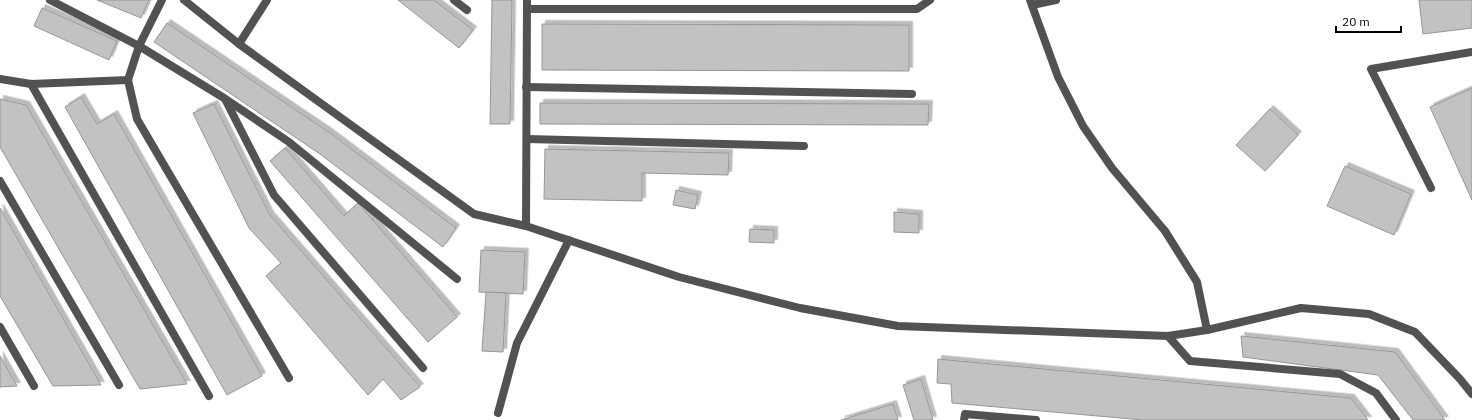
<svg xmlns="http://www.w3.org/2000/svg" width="1472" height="420" font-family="'IBM Plex Sans',sans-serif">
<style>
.building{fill:#c2c2c2;stroke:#969696;filter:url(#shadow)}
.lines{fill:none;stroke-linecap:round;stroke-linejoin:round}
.service{stroke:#525252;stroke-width:8}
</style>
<defs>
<filter id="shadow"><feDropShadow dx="3.5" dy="-3.5" stdDeviation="0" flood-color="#0004"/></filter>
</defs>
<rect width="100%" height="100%" fill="#fff"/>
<g class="building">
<path d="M 97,0 L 149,0 L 141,18 Z"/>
<path d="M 398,0 L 434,0 L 473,30 L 459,48 Z"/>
<path d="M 492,0 L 512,0 L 510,124 L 490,124 Z"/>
<path d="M 1419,0 L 1472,0 L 1472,28 L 1423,34 Z"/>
<path d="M 42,8 L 117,41 L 109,60 L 34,26 Z"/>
<path d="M 167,23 L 330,133 L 456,228 L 443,247 L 320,154 L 154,42 Z"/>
<path d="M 542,24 L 909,25 L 909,71 L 542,70 Z"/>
<path d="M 1472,88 L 1472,200 L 1430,107 Z"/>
<path d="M 81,97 L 97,124 L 114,114 L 262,376 L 227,395 L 65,107 Z"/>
<path d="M 0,99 L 26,105 L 187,384 L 140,389 L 0,147 Z"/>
<path d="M 540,103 L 929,104 L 928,125 L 540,124 Z"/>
<path d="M 214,104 L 270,215 L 420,387 L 401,400 L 383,379 L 368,395 L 266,276 L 281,263 L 249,228 L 193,113 Z"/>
<path d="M 1270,109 L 1298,135 L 1265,171 L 1236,145 Z"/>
<path d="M 285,148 L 344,216 L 358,203 L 457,317 L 428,342 L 270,161 Z"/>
<path d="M 545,149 L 729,153 L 728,175 L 642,173 L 642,201 L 544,199 Z"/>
<path d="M 1345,166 L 1411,194 L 1394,235 L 1327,206 Z"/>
<path d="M 676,190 L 698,195 L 695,209 L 673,205 Z"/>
<path d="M 0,208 L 101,385 L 53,386 L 0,296 Z"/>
<path d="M 894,212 L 919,214 L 919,233 L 894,232 Z"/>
<path d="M 750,229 L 774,230 L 774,243 L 749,242 Z"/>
<path d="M 481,250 L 525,252 L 523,294 L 479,292 Z"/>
<path d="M 486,292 L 506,293 L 503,352 L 482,351 Z"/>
<path d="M 1241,336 L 1395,352 L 1445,420 L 1413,420 L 1378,375 L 1243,357 Z"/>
<path d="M 0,356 L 17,386 L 0,387 Z"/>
<path d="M 938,359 L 1351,398 L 1368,420 L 1143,420 L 952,403 L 951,384 L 937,383 Z"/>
<path d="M 921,379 L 933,420 L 914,420 L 903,385 Z"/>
<path d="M 893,404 L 898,420 L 841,420 Z"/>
</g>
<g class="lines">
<g class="service">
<path d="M 50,0 L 139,46 L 224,98 L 289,142 L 457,279"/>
<path d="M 184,0 L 239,44 L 474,214 L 526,226 L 679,277 L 800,308 L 898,326 L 1168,336 L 1207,330 L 1301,308 L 1369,314 L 1415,332 L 1460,379 L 1472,394"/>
<path d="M 454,0 L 467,10"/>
<path d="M 1030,0 L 1058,77 L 1083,126 L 1112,168 L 1165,231 L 1197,282 L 1207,330"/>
<path d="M 1032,5 L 1056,0"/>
<path d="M 527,9 L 917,9 L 930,0"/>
<path d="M 239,44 L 267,0"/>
<path d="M 0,79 L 31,84 L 128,80 L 139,46 L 162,0"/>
<path d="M 128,80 L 137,119 L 289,378"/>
<path d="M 31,84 L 209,396"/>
<path d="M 526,87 L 912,94"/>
<path d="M 225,99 L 274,195 L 423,368"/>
<path d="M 527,139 L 804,146"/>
<path d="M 0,181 L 119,385"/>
<path d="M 1431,188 L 1371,69 L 1472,52"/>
<path d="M 526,226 L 527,0"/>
<path d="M 0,327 L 34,386"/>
<path d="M 1168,336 L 1190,361 L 1340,374 L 1376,393 L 1396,420"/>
<path d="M 498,413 L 517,343 L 569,240"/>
<path d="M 964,420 L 965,414 L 1036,420"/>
</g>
</g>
<path d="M1336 26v6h65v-6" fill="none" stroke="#000000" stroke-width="2"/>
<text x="1342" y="26" font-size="12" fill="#000000" stroke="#ffffff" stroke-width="3" paint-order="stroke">20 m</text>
</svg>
